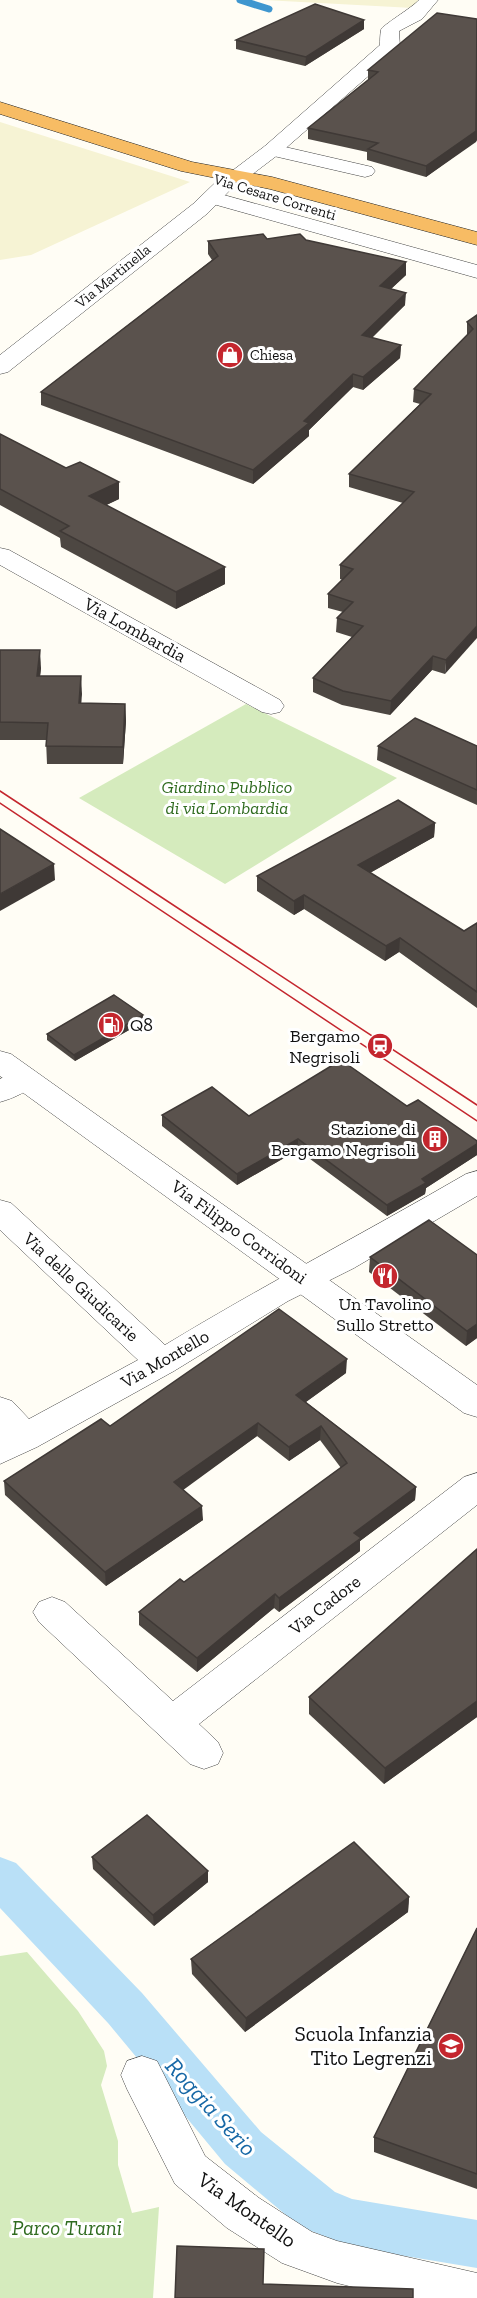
<svg xmlns="http://www.w3.org/2000/svg" width="477" height="2298" font-family="'Zilla Slab',serif">
<style>
.farmland{fill:#f6f3d4}
.green{fill:#d5ebbd}
.lines{fill:none;stroke-linecap:round;stroke-linejoin:round}
.stream{stroke:#3f96cf;stroke-width:7}
.canal{fill:#b9e0f7;fill-rule:evenodd}
.minor-casing{stroke:#444;stroke-width:1}
.tertiary-casing{stroke:#444;stroke-width:1}
.trunk-casing{stroke:#222;stroke-width:1}
.minor{fill:#fff;fill-rule:evenodd}
.tertiary{fill:#fff;fill-rule:evenodd}
.trunk{fill:#f7bc64;fill-rule:evenodd}
.tram{stroke:#c4262e;stroke-width:1.5}
.wall{fill:#4d4742}
.shaded-wall{fill:#3f3936}
.building{fill:#5a524d;stroke:#3f3936;stroke-width:1.5}
.labels{text-anchor:middle;stroke-width:6;stroke-linejoin:round;paint-order:stroke}
.far-street-label{font-size:15px;fill:#111;stroke:#fff}
.far-poi-label{font-size:15px;fill:#111;stroke:#fff;text-anchor:start}
.street-label{font-size:18px;fill:#111;stroke:#fff}
.park-label{font-size:18px;font-style:italic;fill:#2f6b1f;stroke:#fff}
.poi-label{font-size:18px;fill:#111;stroke:#fff;text-anchor:end}
.near-poi-label{font-size:21px;fill:#111;stroke:#fff;text-anchor:end}
.near-street-label{font-size:21px;fill:#111;stroke:#fff}
.near-park-label{font-size:21px;font-style:italic;fill:#2f6b1f;stroke:#fff}
.near-water-label{font-size:24px;font-style:italic;fill:#1768a6;stroke:#fff}
</style>
<rect width="100%" height="100%" fill="#fffdf5"/>
<g class="farmland">
<path d="M 264,0 L 420,0 L 413,8 Z"/>
<path d="M 0,122 L 190,182 L 31,255 L 0,260 Z"/>
</g>
<g class="green">
<path d="M 246,704 L 397,778 L 225,884 L 79,798 Z"/>
<path d="M 27,1952 L 78,2011 L 104,2051 L 107,2066 L 101,2085 L 118,2141 L 118,2165 L 132,2213 L 159,2207 L 153,2298 L 0,2298 L 0,1956 Z"/>
</g>
<g class="lines">
<path class="stream" d="M 240,0 L 269,9"/>
<path class="canal" d="M 0,1857 L 16,1863 L 142,1993 L 261,2132 L 335,2192 L 352,2199 L 477,2220 L 477,2268 L 351,2247 L 299,2226 L 225,2164 L 108,2023 L 0,1908 Z"/>
<g class="minor-casing">
<g id="minor">
<path d="M 272,144 L 372,167 L 375,171 L 372,175 L 365,177 L 265,154 L 262,150 L 265,146 Z"/>
<path d="M 213,192 L 477,265 L 477,278 L 206,202 L 203,198 L 206,194 Z"/>
<path d="M 0,548 L 9,550 L 280,700 L 284,706 L 280,712 L 271,714 L 262,712 L 0,565 Z"/>
<path d="M 24,1068 L 35,1071 L 39,1078 C 31,1091 14,1098 0,1102 L 0,1079 Z"/>
<path d="M 477,1171 L 477,1196 L 354,1268 L 288,1301 L 174,1371 L 37,1447 L 0,1464 L 0,1397 L 12,1401 L 29,1419 L 138,1360 L 0,1230 L 0,1200 L 11,1203 L 165,1345 C 264,1285 366,1232 466,1174 Z"/>
<path d="M 477,1473 L 477,1505 L 199,1724 L 218,1742 L 223,1753 L 218,1764 L 204,1769 L 190,1764 L 39,1622 L 33,1612 L 39,1602 L 52,1597 L 65,1602 L 173,1701 L 464,1477 Z"/>
<path d="M 142,2056 L 157,2061 L 205,2156 L 259,2198 L 312,2232 L 337,2241 L 477,2273 L 477,2298 L 398,2298 L 337,2283 L 282,2263 L 227,2228 L 175,2184 L 127,2089 L 121,2075 L 127,2061 Z"/>
</g>
</g>
<g class="tertiary-casing">
<g id="tertiary">
<path d="M 419,0 L 438,0 L 422,19 L 399,31 L 400,47 L 397,51 L 279,154 L 246,179 L 232,180 L 235,184 L 232,188 L 208,213 L 8,372 L 0,374 L 0,355 L 193,204 L 218,180 L 232,179 L 229,175 L 232,171 L 265,146 L 380,45 C 380,41 380,35 381,30 C 381,26 412,8 419,0 Z"/>
<path d="M 0,1051 L 11,1054 L 477,1385 L 477,1417 L 464,1413 L 0,1076 Z"/>
</g>
</g>
<g class="trunk-casing">
<path id="trunk" d="M 0,102 L 192,162 L 272,177 L 477,232 L 477,245 L 270,189 L 181,171 L 0,114 Z"/>
</g>
<use href="#minor" class="minor"/>
<use href="#tertiary" class="tertiary"/>
<use href="#trunk" class="trunk"/>
<g class="tram">
<path d="M 0,791 L 477,1105"/>
<path d="M 0,803 L 477,1121"/>
</g>
</g>
<g class="wall">
<path d="M 477,19 L 477,140 L 426,177 L 367,160 L 367,152 L 308,139 L 308,128 L 368,80 L 368,70 Z"/>
<path d="M 364,20 L 364,29 L 305,66 L 236,49 L 236,40 Z"/>
<path d="M 267,239 L 306,240 L 406,275 L 391,289 L 405,305 L 372,338 L 401,345 L 400,358 L 363,390 L 353,387 L 309,430 L 309,436 L 253,484 L 41,405 L 41,392 L 212,260 L 208,254 L 208,241 Z"/>
<path d="M 477,315 L 445,674 L 432,670 L 390,715 L 342,705 L 313,692 L 313,678 L 352,637 L 336,632 L 337,618 L 343,612 L 328,608 L 328,594 L 343,580 L 340,579 L 340,565 L 403,503 L 349,487 L 349,474 L 420,404 L 413,402 L 414,389 L 467,335 L 467,322 Z"/>
<path d="M 0,434 L 66,468 L 119,482 L 119,499 L 106,505 L 225,584 L 176,609 L 61,547 L 60,538 L 0,505 Z"/>
<path d="M 0,650 L 41,668 L 40,676 L 81,676 L 81,703 L 125,704 L 126,721 L 123,764 L 47,764 L 46,740 L 0,740 Z"/>
<path d="M 378,746 L 477,746 L 477,805 L 377,760 Z"/>
<path d="M 435,823 L 434,837 L 370,873 L 464,931 L 477,923 L 477,1008 L 399,952 L 385,961 L 304,909 L 294,915 L 257,891 L 257,876 Z"/>
<path d="M 143,1022 L 75,1061 L 47,1040 L 47,1034 Z"/>
<path d="M 407,1106 L 477,1141 L 477,1155 L 426,1188 L 425,1194 L 387,1216 L 298,1150 L 237,1185 L 162,1126 L 162,1115 L 249,1116 Z"/>
<path d="M 477,1255 L 477,1338 L 466,1346 L 369,1272 L 370,1257 Z"/>
<path d="M 346,1373 L 306,1402 L 416,1487 L 415,1500 L 360,1541 L 360,1551 L 279,1612 L 274,1608 L 197,1672 L 139,1625 L 139,1612 L 184,1582 L 341,1468 L 320,1440 L 289,1461 L 257,1436 L 183,1489 L 203,1520 L 106,1586 L 5,1495 L 4,1481 L 110,1426 Z"/>
<path d="M 477,1549 L 477,1717 L 384,1784 L 309,1714 L 309,1697 Z"/>
<path d="M 92,1857 L 208,1871 L 208,1882 L 154,1926 L 93,1869 Z"/>
<path d="M 409,1897 L 408,1912 L 245,2032 L 192,1974 L 191,1959 Z"/>
<path d="M 477,1928 L 477,2189 L 374,2152 L 374,2137 Z"/>
</g>
<g class="shaded-wall">
<path d="M 364,20 L 364,29 L 305,66 L 306,57 Z"/>
<path d="M 477,130 L 477,140 L 476,142 L 426,177 L 426,166 Z"/>
<path d="M 406,262 L 406,275 L 380,299 L 380,286 Z"/>
<path d="M 406,293 L 405,305 L 361,348 L 362,335 Z"/>
<path d="M 401,345 L 400,358 L 363,390 L 363,377 Z"/>
<path d="M 353,374 L 353,387 L 309,430 L 309,436 L 253,484 L 253,470 Z"/>
<path d="M 119,482 L 119,499 L 90,513 L 89,496 Z"/>
<path d="M 225,567 L 225,584 L 176,609 L 176,592 Z"/>
<path d="M 477,626 L 477,638 L 445,674 L 446,660 Z"/>
<path d="M 40,650 L 41,668 L 38,694 L 37,676 Z"/>
<path d="M 433,656 L 432,670 L 390,715 L 391,701 Z"/>
<path d="M 81,676 L 82,694 L 80,721 L 79,703 Z"/>
<path d="M 125,704 L 126,721 L 123,764 L 123,747 Z"/>
<path d="M 435,823 L 434,837 L 357,880 L 358,865 Z"/>
<path d="M 54,864 L 55,880 L 0,911 L 0,894 Z"/>
<path d="M 304,895 L 304,909 L 294,915 L 294,901 Z"/>
<path d="M 400,938 L 399,952 L 385,961 L 386,946 Z"/>
<path d="M 143,1015 L 143,1022 L 75,1061 L 74,1055 Z"/>
<path d="M 298,1139 L 298,1150 L 237,1185 L 237,1174 Z"/>
<path d="M 477,1144 L 477,1155 L 426,1188 L 425,1194 L 387,1216 L 387,1205 L 422,1179 Z"/>
<path d="M 477,1324 L 477,1338 L 466,1346 L 467,1331 Z"/>
<path d="M 347,1359 L 346,1373 L 296,1409 L 296,1395 Z"/>
<path d="M 258,1423 L 257,1436 L 175,1496 L 174,1482 Z"/>
<path d="M 321,1426 L 320,1440 L 289,1461 L 289,1447 Z"/>
<path d="M 416,1487 L 415,1500 L 360,1541 L 360,1551 L 279,1612 L 279,1598 L 354,1533 Z"/>
<path d="M 202,1506 L 203,1520 L 106,1586 L 105,1572 Z"/>
<path d="M 275,1594 L 274,1608 L 197,1672 L 197,1658 Z"/>
<path d="M 477,1701 L 477,1717 L 384,1784 L 385,1768 Z"/>
<path d="M 208,1871 L 208,1882 L 154,1926 L 153,1915 Z"/>
<path d="M 409,1897 L 408,1912 L 245,2032 L 246,2018 Z"/>
</g>
<g class="building">
<path d="M 315,4 L 364,20 L 306,57 L 236,40 Z"/>
<path d="M 437,13 L 477,19 L 476,131 L 426,166 L 368,149 L 378,143 L 308,128 L 378,72 L 368,70 Z"/>
<path d="M 263,234 L 267,239 L 300,234 L 306,240 L 406,262 L 380,286 L 406,293 L 362,335 L 401,345 L 363,377 L 353,374 L 304,421 L 309,423 L 253,470 L 41,392 L 218,256 L 208,241 Z"/>
<path d="M 477,315 L 477,626 L 446,660 L 433,656 L 391,701 L 343,691 L 313,678 L 363,626 L 337,618 L 353,602 L 328,594 L 353,569 L 340,565 L 414,492 L 349,474 L 431,394 L 414,389 L 473,329 L 467,322 Z"/>
<path d="M 0,434 L 66,468 L 80,462 L 119,482 L 89,496 L 225,567 L 176,592 L 60,531 L 69,526 L 0,489 Z"/>
<path d="M 0,650 L 40,650 L 37,676 L 81,676 L 79,703 L 125,704 L 123,747 L 46,746 L 48,723 L 0,722 Z"/>
<path d="M 415,718 L 477,746 L 477,790 L 378,746 Z"/>
<path d="M 398,800 L 435,823 L 358,865 L 464,931 L 477,923 L 477,992 L 400,938 L 386,946 L 304,895 L 294,901 L 257,876 Z"/>
<path d="M 0,829 L 54,864 L 0,894 Z"/>
<path d="M 114,995 L 143,1015 L 74,1055 L 47,1034 Z"/>
<path d="M 341,1060 L 407,1106 L 418,1100 L 477,1141 L 477,1144 L 422,1179 L 426,1183 L 387,1205 L 298,1139 L 237,1174 L 162,1115 L 212,1087 L 249,1116 Z"/>
<path d="M 429,1220 L 477,1255 L 477,1324 L 467,1331 L 370,1257 Z"/>
<path d="M 279,1309 L 347,1359 L 296,1395 L 416,1487 L 354,1533 L 361,1538 L 279,1598 L 275,1594 L 197,1658 L 139,1612 L 180,1579 L 184,1582 L 347,1463 L 321,1426 L 289,1447 L 258,1423 L 174,1482 L 202,1506 L 105,1572 L 4,1481 L 101,1419 L 110,1426 Z"/>
<path d="M 477,1549 L 477,1701 L 385,1768 L 309,1697 Z"/>
<path d="M 147,1815 L 208,1871 L 153,1915 L 92,1857 Z"/>
<path d="M 354,1842 L 409,1897 L 246,2018 L 191,1959 Z"/>
<path d="M 477,1928 L 477,2174 L 374,2137 Z"/>
<path d="M 177,2246 L 264,2249 L 263,2284 L 413,2289 L 413,2298 L 175,2298 Z"/>
</g>
<defs>
<g id="shop-disc" transform="scale(1.35)"><circle r="9.5" fill="#c4262e" stroke="#fff"/><path d="M-5-2.5h2.3a2.7 3.5 0 0 1 5.4 0H5L5.5 6h-11ZM-1.5-2.5h3a1.5 2.3 0 0 0-3 0Z" fill="#fff"/></g>
<g id="fuel-disc" transform="scale(1.35)"><circle r="9.5" fill="#c4262e" stroke="#fff"/><path d="M-5.5-6h7V0h2V4h1.3V-2.5L3-4.5l.8-.8L6-3V5H2.5V1h-1V6h-7ZM-4.2-4.7v3.2H.2V-4.7Z" fill="#fff"/></g>
<g id="station-disc" transform="scale(1.35)"><circle r="9.5" fill="#c4262e" stroke="#fff"/><path d="M-3-6H3Q5-6 5-4V2Q5 4 3 4L4.5 6H3L1.5 4h-3L-3 6H-4.5L-3 4Q-5 4-5 2V-4Q-5-6-3-6ZM-3.5-4v3h7v-3ZM-3.5 1v1.5H-2V1ZM2 1v1.5H3.5V1Z" fill="#fff"/></g>
<g id="building-disc" transform="scale(1.35)"><circle r="9.5" fill="#c4262e" stroke="#fff"/><path d="M-4-6H4V6H1V3H-1V6H-4ZM-2.5-4.3h1.7v1.8h-1.7ZM.8-4.3h1.7v1.8H.8ZM-2.5-1h1.7V.8h-1.7ZM.8-1h1.7V.8H.8Z" fill="#fff"/></g>
<g id="restaurant-disc" transform="scale(1.35)"><circle r="9.5" fill="#c4262e" stroke="#fff"/><path d="M-5-6h1v4h1v-4h1v4h1v-4h1v5L-1.5 .5V6h-2V.5L-5-1ZM5-6V6H3V1.5H1.5Q1.5-4 5-6Z" fill="#fff"/></g>
<g id="school-disc" transform="scale(1.35)"><circle r="9.5" fill="#c4262e" stroke="#fff"/><path d="M0-5L7-2L0 1L-7-2ZM-4 1L0 2.5L4 1V4Q0 6-4 4Z" fill="#fff"/></g>
</defs>
<g fill-rule="evenodd">
<use href="#shop-disc" x="230" y="355"/>
<use href="#fuel-disc" x="111" y="1025"/>
<use href="#station-disc" x="380" y="1046"/>
<use href="#building-disc" x="435" y="1139"/>
<use href="#restaurant-disc" x="385" y="1276"/>
<use href="#school-disc" x="451" y="2046"/>
</g>
<g class="labels">
<g class="far-street-label">
<text transform="translate(275 197) rotate(17)" y="5">Via Cesare Correnti</text>
<text transform="translate(113 276) rotate(-39)" y="5">Via Martinella</text>
</g>
<g class="far-poi-label">
<text x="250" y="360">Chiesa</text>
</g>
<g class="street-label">
<text transform="translate(135 630) rotate(29)" y="6">Via Lombardia</text>
<text transform="translate(239 1232) rotate(36)" y="6">Via Filippo Corridoni</text>
<text transform="translate(81 1287) rotate(43)" y="6">Via delle Giudicarie</text>
<text transform="translate(165 1359) rotate(-30)" y="6">Via Montello</text>
<text transform="translate(325 1605) rotate(-38)" y="6">Via Cadore</text>
</g>
<g class="park-label">
<text x="227" y="793">Giardino Pubblico<tspan x="227" dy="21">di via Lombardia</tspan></text>
</g>
<g class="poi-label">
<text x="130" y="1031" text-anchor="start">Q8</text>
<text x="360" y="1042">Bergamo<tspan x="360" dy="21">Negrisoli</tspan></text>
<text x="416" y="1135">Stazione di<tspan x="416" dy="21">Bergamo Negrisoli</tspan></text>
<text x="385" y="1310" text-anchor="middle">Un Tavolino<tspan x="385" dy="21">Sullo Stretto</tspan></text>
</g>
<g class="near-poi-label">
<text x="432" y="2041">Scuola Infanzia<tspan x="432" dy="24">Tito Legrenzi</tspan></text>
</g>
<g class="near-street-label">
<text transform="translate(247 2210) rotate(35)" y="7">Via Montello</text>
</g>
<g class="near-park-label">
<text x="67" y="2235">Parco Turani</text>
</g>
<g class="near-water-label">
<text transform="translate(211 2107) rotate(48)" y="8">Roggia Serio</text>
</g>
</g>
</svg>
